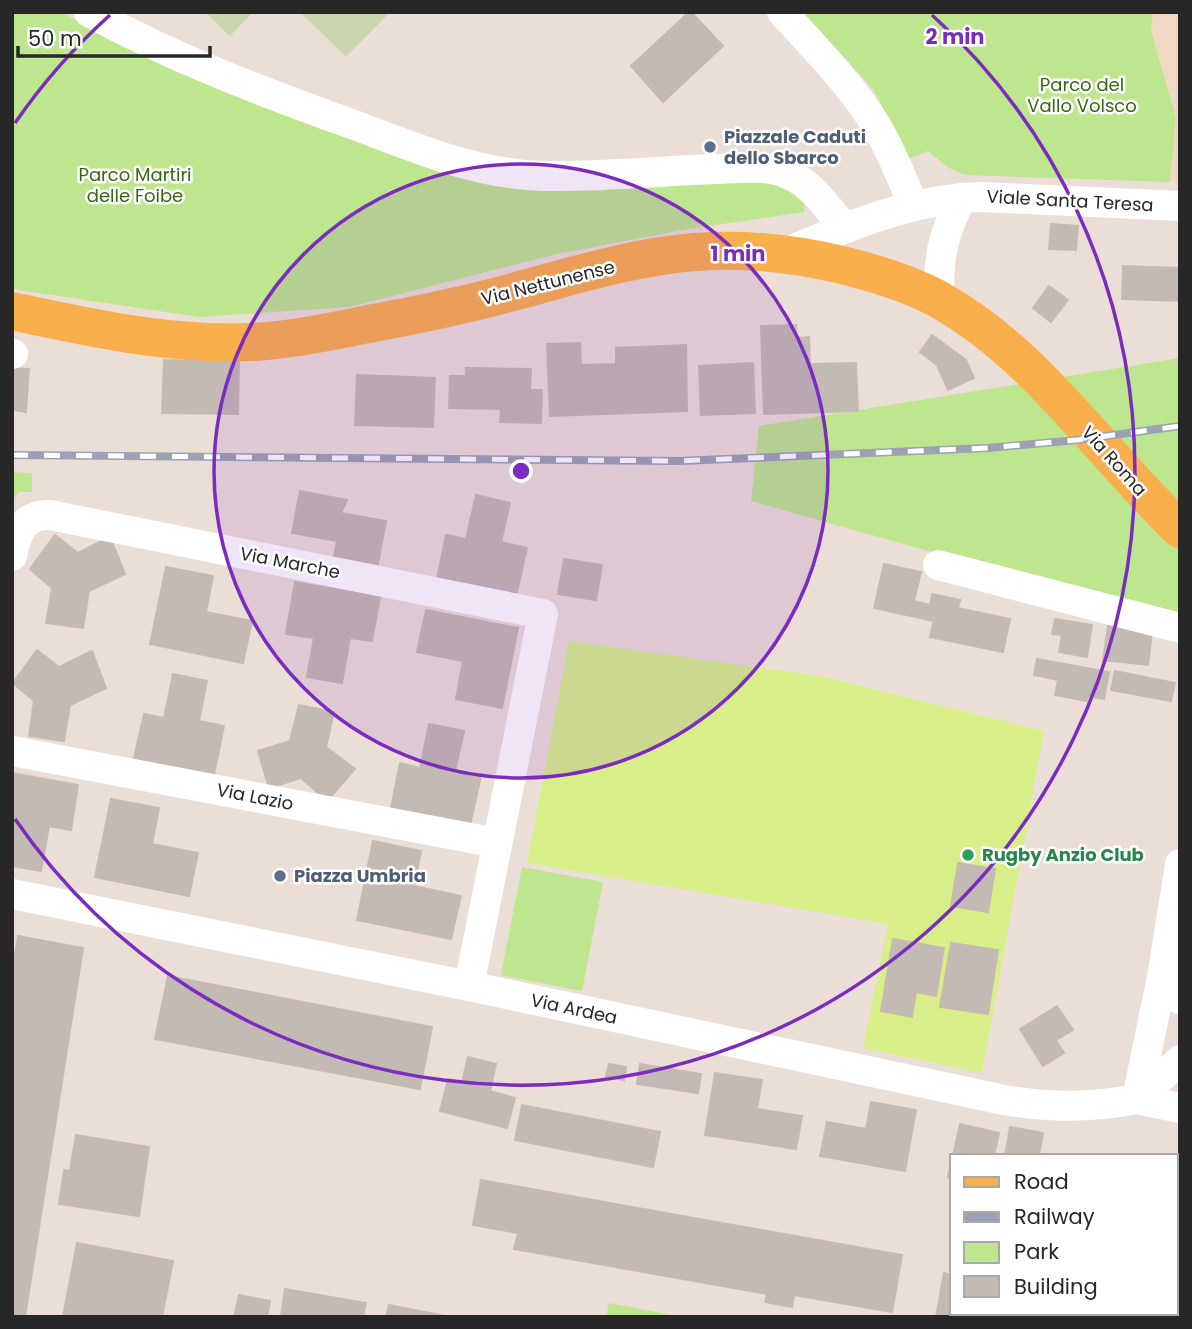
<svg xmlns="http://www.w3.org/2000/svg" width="1192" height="1329" font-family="Poppins,sans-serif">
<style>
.education{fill:#efd8c4}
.green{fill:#bee68e}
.cemetery{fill:#c9d6ad}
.pitch{fill:#d8ef89}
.building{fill:#c2bab3;stroke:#c6bab1;stroke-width:2}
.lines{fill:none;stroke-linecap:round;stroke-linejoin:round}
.street{stroke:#fff;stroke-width:30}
.primary{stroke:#faaf4d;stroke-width:38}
.rail-casing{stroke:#9aa2b3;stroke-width:8}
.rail{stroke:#fff;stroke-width:5;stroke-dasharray:16;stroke-linecap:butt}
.ring{fill:none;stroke:#7b2cbf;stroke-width:3.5}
.service-dot{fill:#5c6f8a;stroke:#fff;stroke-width:2.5}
.leisure-dot{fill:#2e9e5b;stroke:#fff;stroke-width:2.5}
.labels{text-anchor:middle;stroke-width:5;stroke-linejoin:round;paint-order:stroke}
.park-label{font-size:18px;fill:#356714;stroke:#fff}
.service-label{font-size:18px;font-weight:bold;fill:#4e5e75;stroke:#fff;text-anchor:start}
.street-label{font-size:18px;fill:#272727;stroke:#fff}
.leisure-label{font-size:18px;font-weight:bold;fill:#27864d;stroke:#fff;text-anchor:start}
.centre{fill:#7b2cbf;stroke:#fff;stroke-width:3.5}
.ring-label{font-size:21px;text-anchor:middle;font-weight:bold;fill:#7b2cbf;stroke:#fff;stroke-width:5;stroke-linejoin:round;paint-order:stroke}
</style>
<rect width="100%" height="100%" fill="#ebded7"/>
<path class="education" d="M 1153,12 L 1180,12 L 1180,183 L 1170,182 L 1176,118 L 1151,31 Z"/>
<g class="green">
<path d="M 12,12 L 61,12 L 134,51 L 488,181 L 754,176 L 805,199 L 804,212 L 682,230 L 553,255 L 349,307 L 199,317 L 12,289 Z"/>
<path d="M 803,12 L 1153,12 L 1151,31 L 1176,118 L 1170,182 L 964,175 L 947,167 L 928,151 L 908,159 L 874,90 Z"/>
<path d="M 1180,358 L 1180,622 L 751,501 L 759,426 Z"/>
<path d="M 12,472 L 32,473 L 32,492 L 19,492 L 12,501 Z"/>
<path d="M 522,867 L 603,882 L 582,991 L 501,975 Z"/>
<path d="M 609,1303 L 683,1317 L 606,1317 Z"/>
</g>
<g class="cemetery">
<path d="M 205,12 L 253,12 L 230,36 Z"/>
<path d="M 300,12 L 390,12 L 346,57 Z"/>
</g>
<path class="pitch" d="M 569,641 L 820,676 L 1044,731 L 982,1073 L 863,1048 L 888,924 L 527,863 Z"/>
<g class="building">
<path d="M 689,12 L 691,12 L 723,46 L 663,102 L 631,66 Z"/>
<path d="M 1051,224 L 1078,226 L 1076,250 L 1049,249 Z"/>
<path d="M 1123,266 L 1180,268 L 1180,301 L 1122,299 Z"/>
<path d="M 1049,286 L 1068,300 L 1051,322 L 1033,308 Z"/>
<path d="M 796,325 L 796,338 L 809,337 L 810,364 L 856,363 L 858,411 L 764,414 L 761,326 Z"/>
<path d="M 932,335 L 966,360 L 974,378 L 948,390 L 937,365 L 920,352 Z"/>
<path d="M 580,343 L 581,365 L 616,364 L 616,348 L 686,345 L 687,411 L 550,416 L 547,344 Z"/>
<path d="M 164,360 L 239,362 L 238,414 L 162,413 Z"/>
<path d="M 753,363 L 755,413 L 701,415 L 699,366 Z"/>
<path d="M 12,368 L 29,369 L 26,412 L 12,410 Z"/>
<path d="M 466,368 L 531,369 L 530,390 L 542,390 L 541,423 L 500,422 L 501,409 L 449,408 L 450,376 L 466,376 Z"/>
<path d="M 357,375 L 435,378 L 433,427 L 355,425 Z"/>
<path d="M 300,491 L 347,500 L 341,513 L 386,521 L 378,564 L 334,556 L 337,541 L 292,533 Z"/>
<path d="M 476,495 L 510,503 L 501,542 L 527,548 L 516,596 L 437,579 L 446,535 L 466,539 Z"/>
<path d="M 55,535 L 78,553 L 110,537 L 125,574 L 89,591 L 83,628 L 46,623 L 52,588 L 30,569 Z"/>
<path d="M 564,559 L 602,565 L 596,600 L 558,594 Z"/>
<path d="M 884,564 L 921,572 L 914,601 L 930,605 L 932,594 L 960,600 L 958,608 L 1010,619 L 1003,652 L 930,637 L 934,621 L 874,608 Z"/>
<path d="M 166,567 L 213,576 L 206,612 L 252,621 L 243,663 L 150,644 Z"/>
<path d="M 295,582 L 380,597 L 372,641 L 350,638 L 342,683 L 307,677 L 314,638 L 286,634 Z"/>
<path d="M 426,610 L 518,628 L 502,708 L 456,699 L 463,661 L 417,652 Z"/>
<path d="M 1055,619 L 1092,625 L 1087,657 L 1059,652 L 1062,635 L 1052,634 Z"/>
<path d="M 1108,626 L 1152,632 L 1148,665 L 1103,660 Z"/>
<path d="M 37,650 L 59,667 L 92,651 L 106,688 L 70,705 L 64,741 L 29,736 L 34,701 L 13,683 Z"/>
<path d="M 1037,659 L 1109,672 L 1104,699 L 1088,696 L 1087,701 L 1055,695 L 1058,680 L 1034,675 Z"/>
<path d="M 1115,671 L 1175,683 L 1171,701 L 1111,690 Z"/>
<path d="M 173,674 L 207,681 L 199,721 L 224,726 L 214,775 L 134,758 L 144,714 L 164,718 Z"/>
<path d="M 299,705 L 334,712 L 326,747 L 355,769 L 327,801 L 301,778 L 269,788 L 258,751 L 290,741 Z"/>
<path d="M 429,724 L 464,731 L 455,771 L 481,776 L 470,825 L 391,808 L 400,763 L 420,768 Z"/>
<path d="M 12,773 L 78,785 L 71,830 L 49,826 L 41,871 L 12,866 Z"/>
<path d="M 111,799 L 159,808 L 152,844 L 198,853 L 189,896 L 95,877 Z"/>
<path d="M 373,841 L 421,851 L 414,886 L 461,896 L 451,939 L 357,920 Z"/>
<path d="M 958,863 L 995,869 L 988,912 L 951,906 Z"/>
<path d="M 18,936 L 83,948 L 25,1317 L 12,1317 L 12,972 Z"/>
<path d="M 893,939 L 944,948 L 936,996 L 916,992 L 912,1017 L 881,1011 Z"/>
<path d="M 951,943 L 998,950 L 988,1014 L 940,1007 Z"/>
<path d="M 168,976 L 432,1027 L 420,1089 L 155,1039 Z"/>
<path d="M 1057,1006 L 1073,1030 L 1056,1040 L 1064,1053 L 1043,1066 L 1020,1029 Z"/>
<path d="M 468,1057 L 496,1064 L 490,1091 L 515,1098 L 507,1128 L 440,1111 L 448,1079 L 462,1082 Z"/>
<path d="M 609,1064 L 626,1067 L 624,1080 L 606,1076 Z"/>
<path d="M 640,1064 L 701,1074 L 698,1093 L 637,1084 Z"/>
<path d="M 715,1073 L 762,1080 L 757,1109 L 802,1116 L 796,1149 L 705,1135 Z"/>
<path d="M 871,1102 L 916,1110 L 905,1171 L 820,1156 L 827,1122 L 866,1129 Z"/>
<path d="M 522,1105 L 660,1132 L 653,1167 L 515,1140 Z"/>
<path d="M 960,1124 L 999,1133 L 994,1156 L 953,1156 Z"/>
<path d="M 1010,1127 L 1043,1133 L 1039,1156 L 1005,1156 Z"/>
<path d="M 76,1135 L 149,1147 L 139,1216 L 59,1204 L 64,1170 L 70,1171 Z"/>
<path d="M 952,1158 L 952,1178 L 948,1177 Z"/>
<path d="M 1176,1174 L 1180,1175 L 1180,1317 L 1120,1316 L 1120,1313 L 1176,1313 Z"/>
<path d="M 481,1180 L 902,1255 L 892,1312 L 794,1295 L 792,1307 L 765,1302 L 767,1294 L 514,1249 L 518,1233 L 473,1225 Z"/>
<path d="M 77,1243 L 173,1261 L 162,1317 L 63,1317 Z"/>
<path d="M 944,1273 L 952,1275 L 952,1313 L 1051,1313 L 1050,1317 L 936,1317 Z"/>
<path d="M 285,1289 L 366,1303 L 363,1317 L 281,1317 Z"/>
<path d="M 239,1295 L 270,1301 L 267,1317 L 234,1317 Z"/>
<path d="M 389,1305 L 450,1317 L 386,1317 Z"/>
</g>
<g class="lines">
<g class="street">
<path d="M 89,12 C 175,59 265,93 357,126 C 418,149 479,175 545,176 C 602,177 658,171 715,169 C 740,169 769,163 793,176 C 814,187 829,210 845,228"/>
<path d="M 782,12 C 810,43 843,76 866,110 C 887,139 899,173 914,206"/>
<path d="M 785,253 C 848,226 912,199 981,197 L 1180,206"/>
<path d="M 940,300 C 937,258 943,236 961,198"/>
<path d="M 12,354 L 13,354"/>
<path d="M 12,556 C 17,533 23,514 50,515 L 543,614 L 469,986"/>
<path d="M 938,565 L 1180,628"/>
<path d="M 12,751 L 497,843"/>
<path d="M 12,894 L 469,986 L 1004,1100 C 1050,1108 1092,1108 1137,1099 L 1163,972 L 1173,991 L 1180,999"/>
<path d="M 1163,972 L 1180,864"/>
<path d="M 1180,1060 L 1137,1099 L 1180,1108"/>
</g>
<path class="primary" d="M 12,311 C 96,329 181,348 267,341 C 301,338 335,331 368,324 C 417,315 465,305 513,292 C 572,276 633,257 695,252 C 746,248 792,253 842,265 C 875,273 908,283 938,299 C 1037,354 1100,453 1180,529"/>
<g class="rail-casing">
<path id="rail" d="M 12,455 L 679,461 L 988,448 L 1077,440 L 1180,426"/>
</g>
<use href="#rail" class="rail"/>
</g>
<circle cx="521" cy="471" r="307" fill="#7b2cbf" fill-opacity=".12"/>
<g class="ring">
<circle cx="521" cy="471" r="307"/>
<path d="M15 123A614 614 0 0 1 110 15M932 15A614 614 0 1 1 15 819"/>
</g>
<g class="service-dot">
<circle cx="710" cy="147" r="7"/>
<circle cx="280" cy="876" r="7"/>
</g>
<circle class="leisure-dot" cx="968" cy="855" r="7"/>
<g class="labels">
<g class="park-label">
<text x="1082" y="91">Parco del<tspan x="1082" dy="21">Vallo Volsco</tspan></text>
<text x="135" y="181">Parco Martiri<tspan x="135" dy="21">delle Foibe</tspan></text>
</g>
<g class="service-label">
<text x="724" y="143">Piazzale Caduti<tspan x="724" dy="21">dello Sbarco</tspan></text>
<text x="294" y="882">Piazza Umbria</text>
</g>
<g class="street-label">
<text transform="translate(1070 201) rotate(3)" y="6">Viale Santa Teresa</text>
<text transform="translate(548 283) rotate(-14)" y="6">Via Nettunense</text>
<text transform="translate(1114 461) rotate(48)" y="6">Via Roma</text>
<text transform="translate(290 563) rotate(11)" y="6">Via Marche</text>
<text transform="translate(255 797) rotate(11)" y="6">Via Lazio</text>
<text transform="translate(574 1009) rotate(12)" y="6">Via Ardea</text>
</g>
<g class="leisure-label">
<text x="982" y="861">Rugby Anzio Club</text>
</g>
</g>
<circle cx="521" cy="471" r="10" class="centre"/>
<g class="ring-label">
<text x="955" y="44">2 min</text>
<text x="738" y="261">1 min</text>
</g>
<rect width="1192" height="1329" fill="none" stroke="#272727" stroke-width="28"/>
<rect x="950" y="1154" width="228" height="161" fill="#ffffff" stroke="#a9a9a9" stroke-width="2"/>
<rect x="964" y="1177" width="35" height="10" fill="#faaf4d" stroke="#a9a9a9" stroke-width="2"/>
<text x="1014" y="1189" font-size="21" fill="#272727">Road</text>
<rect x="964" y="1212" width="35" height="10" fill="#9aa2b3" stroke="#a9a9a9" stroke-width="2"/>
<text x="1014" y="1224" font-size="21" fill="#272727">Railway</text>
<rect x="964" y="1242" width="35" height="21" fill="#bee68e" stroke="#a9a9a9" stroke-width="2"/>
<text x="1014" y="1259" font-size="21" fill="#272727">Park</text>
<rect x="964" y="1276" width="35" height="21" fill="#c2bab3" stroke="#a9a9a9" stroke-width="2"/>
<text x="1014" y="1294" font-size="21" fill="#272727">Building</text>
<path d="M18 46v10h192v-10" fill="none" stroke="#272727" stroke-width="3.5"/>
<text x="28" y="46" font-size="21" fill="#272727" stroke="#ffffff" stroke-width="5" paint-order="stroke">50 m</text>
</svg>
